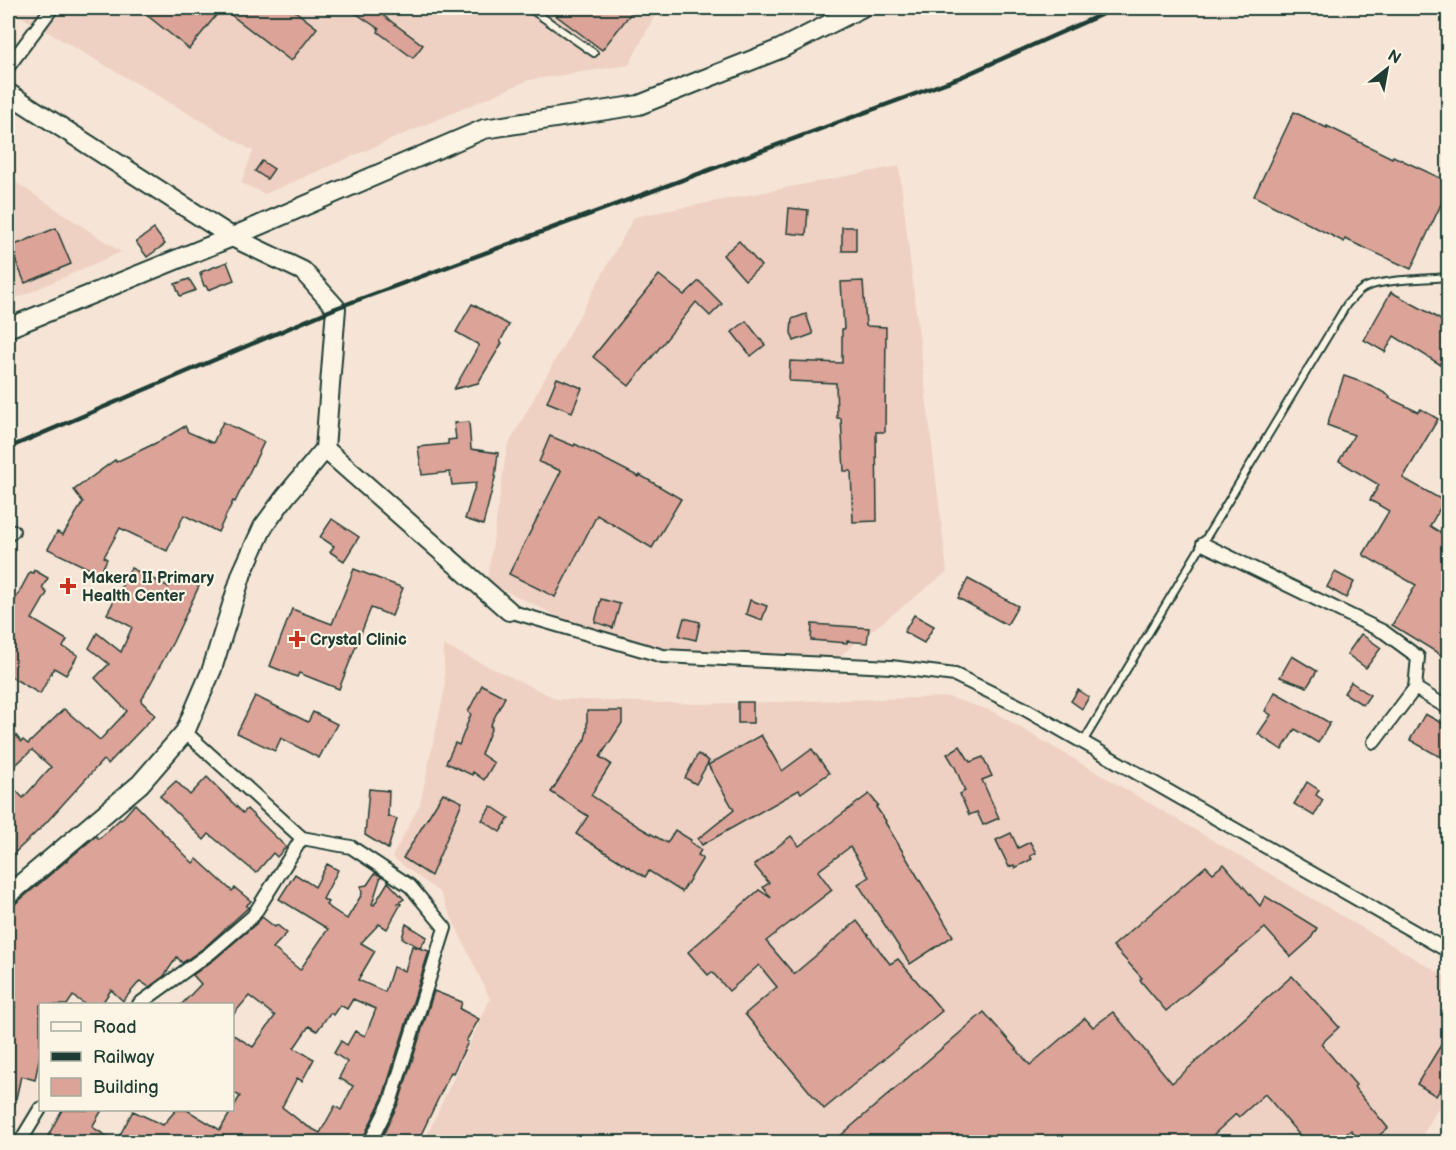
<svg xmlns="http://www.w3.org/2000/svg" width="1456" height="1150" font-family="'Balsamiq Sans',sans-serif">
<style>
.built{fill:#eed1c3}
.building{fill:#dca398;stroke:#1f3d34;stroke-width:1.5;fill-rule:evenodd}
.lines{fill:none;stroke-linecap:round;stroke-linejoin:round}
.lane-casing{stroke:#1f3d34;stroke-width:10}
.street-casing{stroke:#1f3d34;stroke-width:16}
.secondary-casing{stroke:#1f3d34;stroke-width:22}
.lane{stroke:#fcf5e5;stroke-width:6}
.street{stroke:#fcf5e5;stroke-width:12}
.secondary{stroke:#fcf5e5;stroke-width:18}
.rail{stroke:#1f3d34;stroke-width:4.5}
.poi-dot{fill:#c8321e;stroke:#fcf5e5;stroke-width:2}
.labels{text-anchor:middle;stroke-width:4.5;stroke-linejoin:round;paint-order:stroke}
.poi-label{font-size:16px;font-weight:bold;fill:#1f3d34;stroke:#fcf5e5;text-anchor:start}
</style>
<rect width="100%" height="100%" fill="#f6e5d6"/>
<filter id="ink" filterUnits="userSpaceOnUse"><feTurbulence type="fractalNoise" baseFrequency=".0167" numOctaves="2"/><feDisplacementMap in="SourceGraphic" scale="12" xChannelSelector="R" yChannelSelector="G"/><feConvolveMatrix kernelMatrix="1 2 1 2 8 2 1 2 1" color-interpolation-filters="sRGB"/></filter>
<g filter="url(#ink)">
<g class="built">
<path d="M 8,8 L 659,8 L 629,65 L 529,80 L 265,194 L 241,183 L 253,151 L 8,9 Z"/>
<path d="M 899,166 L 947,572 L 833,661 L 656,664 L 487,582 L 507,447 L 634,217 Z"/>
<path d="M 8,177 L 121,252 L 8,302 Z"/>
<path d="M 443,645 L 557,699 L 699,704 L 948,697 L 992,711 L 1448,978 L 1448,1091 L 1419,1142 L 424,1142 L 490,999 L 440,893 L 392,857 L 420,804 L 445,688 Z"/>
</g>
<g class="building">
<path d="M 138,8 L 291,8 L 317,28 L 291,61 L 222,8 L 189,49 Z"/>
<path d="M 348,8 L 373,8 L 423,45 L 413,58 L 378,32 L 379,29 Z"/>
<path d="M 546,8 L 635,8 L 602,50 Z"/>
<path d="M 1294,112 L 1327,128 L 1327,126 L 1392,158 L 1393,156 L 1449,182 L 1449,187 L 1411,269 L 1345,239 L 1344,242 L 1254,196 Z"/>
<path d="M 262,161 L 274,169 L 267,179 L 255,171 Z"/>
<path d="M 789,208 L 808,210 L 806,235 L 787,233 Z"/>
<rect x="842" y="227" width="14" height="24"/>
<path d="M 56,228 L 71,264 L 25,283 L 10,247 Z"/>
<path d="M 154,229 L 165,244 L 147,257 L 136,242 Z"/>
<path d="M 739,241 L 761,266 L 745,280 L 723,255 Z"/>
<path d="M 227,262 L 234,280 L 208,290 L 206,286 L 204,286 L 200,274 L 202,274 L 201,272 Z"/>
<path d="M 659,275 L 684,295 L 699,281 L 722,304 L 710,316 L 696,302 L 629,386 L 593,357 Z"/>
<path d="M 189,279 L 196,290 L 180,296 L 175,284 Z"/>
<path d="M 863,281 L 866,326 L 886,327 L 885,432 L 876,432 L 877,521 L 853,522 L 851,471 L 844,471 L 841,418 L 837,418 L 836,383 L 789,381 L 790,361 L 842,363 L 842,329 L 844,329 L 841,282 Z"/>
<path d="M 1391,292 L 1424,310 L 1449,325 L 1449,370 L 1394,336 L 1385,352 L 1364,340 Z"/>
<path d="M 472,304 L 509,325 L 500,342 L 502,343 L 478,383 L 454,389 L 479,345 L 456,332 Z"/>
<path d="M 806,314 L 813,334 L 794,341 L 791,333 L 792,319 Z"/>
<path d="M 746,321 L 765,345 L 751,356 L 732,332 Z"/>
<path d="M 1344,376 L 1370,385 L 1390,396 L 1389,398 L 1418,412 L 1421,409 L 1438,419 L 1403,478 L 1444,501 L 1430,526 L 1449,538 L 1449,660 L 1392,625 L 1416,585 L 1363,555 L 1389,511 L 1370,500 L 1379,485 L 1339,461 L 1354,435 L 1327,425 Z"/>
<path d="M 557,378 L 582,388 L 572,412 L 547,402 Z"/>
<path d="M 223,422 L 264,442 L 235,502 L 233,501 L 218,532 L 184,515 L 167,551 L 120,528 L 104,557 L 107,559 L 100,574 L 48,549 L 57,532 L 63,535 L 83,502 L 74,490 L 115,460 L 116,462 L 160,441 L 185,426 L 188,432 L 213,443 Z"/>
<path d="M 469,422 L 471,449 L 498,453 L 495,478 L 483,525 L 465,519 L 476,483 L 452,485 L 450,472 L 422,475 L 418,447 L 448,444 L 448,440 L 456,439 L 454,423 Z"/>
<path d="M 550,436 L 574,446 L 575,444 L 639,477 L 640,475 L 681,499 L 652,548 L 597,515 L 555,597 L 509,574 L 561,471 L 539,462 Z"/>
<path d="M 332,519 L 359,537 L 344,561 L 330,552 L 334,546 L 320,537 Z"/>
<path d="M 131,568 L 169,587 L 175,575 L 199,586 L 173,642 L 141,701 L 155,715 L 108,764 L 103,760 L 43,826 L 8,859 L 8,782 L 23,798 L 51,767 L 32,750 L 8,772 L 8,741 L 15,734 L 21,742 L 23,740 L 28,744 L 64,709 L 100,740 L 127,711 L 95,678 L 109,664 L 89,648 L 97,633 L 121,652 L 132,627 L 107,614 Z"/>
<path d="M 354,569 L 403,588 L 392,616 L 371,608 L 339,689 L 299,673 L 297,677 L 270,666 L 292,609 L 332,624 Z"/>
<path d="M 34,570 L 48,578 L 42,588 L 47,593 L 32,619 L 67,640 L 63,647 L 78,655 L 66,675 L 54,668 L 40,694 L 8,675 L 8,613 L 30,572 L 33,573 Z"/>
<path d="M 1335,572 L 1354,582 L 1346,598 L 1327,587 Z"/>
<path d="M 968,579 L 1018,606 L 1007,625 L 958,598 Z"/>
<path d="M 601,599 L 620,604 L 613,628 L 595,622 Z"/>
<path d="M 750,600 L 767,606 L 762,620 L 746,614 Z"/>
<path d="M 914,615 L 934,626 L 924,643 L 904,632 Z"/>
<path d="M 684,618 L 700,622 L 696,640 L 679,636 Z"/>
<path d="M 812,624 L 869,628 L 867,643 L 847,641 L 847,643 L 811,640 Z"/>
<path d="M 1361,634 L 1381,648 L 1366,668 L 1347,654 Z"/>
<path d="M 1292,656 L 1317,671 L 1307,687 L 1280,677 Z"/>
<path d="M 1351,682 L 1370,695 L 1363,705 L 1344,693 Z"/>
<path d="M 482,685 L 505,697 L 490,726 L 492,727 L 481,754 L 494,763 L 484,780 L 473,772 L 472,775 L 446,763 L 455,743 L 459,745 L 471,714 L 468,712 Z"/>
<path d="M 1078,690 L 1089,697 L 1082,709 L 1071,701 Z"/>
<path d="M 1275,692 L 1330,723 L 1318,743 L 1295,729 L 1282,750 L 1258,734 L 1271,715 L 1265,711 Z"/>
<path d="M 255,696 L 308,722 L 313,712 L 337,724 L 319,758 L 281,738 L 275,751 L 237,733 Z"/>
<rect x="738" y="702" width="15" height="21"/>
<path d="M 587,711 L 622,711 L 622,723 L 600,757 L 611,764 L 591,795 L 639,827 L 667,843 L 675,830 L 691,840 L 690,842 L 701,850 L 698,855 L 703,858 L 682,892 L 649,871 L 645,877 L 576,834 L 588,816 L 551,792 L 585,739 L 587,731 Z"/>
<path d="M 1425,714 L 1449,727 L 1449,762 L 1410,740 Z"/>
<path d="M 761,735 L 782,771 L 812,749 L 829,773 L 801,793 L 799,790 L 702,845 L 698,839 L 734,810 L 708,765 Z"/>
<path d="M 960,746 L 970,762 L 983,757 L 992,776 L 982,780 L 999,818 L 983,825 L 977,812 L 969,815 L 960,794 L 965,791 L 955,767 L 947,754 Z"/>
<path d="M 698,754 L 709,761 L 696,784 L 685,778 Z"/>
<path d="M 207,777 L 243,813 L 247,809 L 286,847 L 277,857 L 273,853 L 256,873 L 209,834 L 204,840 L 160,796 L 176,781 L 190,795 Z"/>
<path d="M 1307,782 L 1319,790 L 1316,795 L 1323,800 L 1314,816 L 1294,804 Z"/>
<path d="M 369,789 L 389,791 L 388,816 L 397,819 L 388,849 L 365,835 Z"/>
<path d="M 443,793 L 462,802 L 431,876 L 403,858 Z"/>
<path d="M 869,794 L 878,805 L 876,807 L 886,821 L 885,822 L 953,936 L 910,964 L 858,884 L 869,877 L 850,847 L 818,871 L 832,890 L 766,941 L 794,974 L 857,921 L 890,964 L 898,959 L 942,1011 L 824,1109 L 745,1014 L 777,987 L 759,965 L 729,991 L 712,972 L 708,975 L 688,952 L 759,890 L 771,898 L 763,887 L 769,883 L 754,865 L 791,836 L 799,846 Z"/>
<path d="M 135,804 L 193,863 L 197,859 L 232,891 L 235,888 L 251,901 L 246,906 L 249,907 L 205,947 L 182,963 L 177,957 L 164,976 L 149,987 L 140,981 L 123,1001 L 111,990 L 101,1005 L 86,1005 L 73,996 L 67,1005 L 40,1005 L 40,1055 L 35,1080 L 21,1076 L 13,1112 L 8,1111 L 8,1026 L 15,1007 L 8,999 L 8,910 L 96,836 L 99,839 L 120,819 L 121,820 Z"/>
<path d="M 491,806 L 509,818 L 500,832 L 482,820 Z"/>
<path d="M 1011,833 L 1018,848 L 1030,842 L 1036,853 L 1030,856 L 1032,859 L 1015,868 L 1014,865 L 1009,867 L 996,840 Z"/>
<path d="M 327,864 L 338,870 L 323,899 L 328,902 L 326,905 L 347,919 L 362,894 L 361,886 L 367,885 L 375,873 L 381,876 L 372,904 L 374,905 L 388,882 L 404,899 L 398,903 L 401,904 L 387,929 L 379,924 L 361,943 L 375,951 L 358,980 L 385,992 L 393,967 L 405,971 L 412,946 L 429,951 L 383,1097 L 363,1138 L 362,1143 L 44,1143 L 62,1110 L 102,1110 L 92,1127 L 116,1142 L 133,1111 L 163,1125 L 176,1110 L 187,1110 L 220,1130 L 240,1096 L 232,1092 L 232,1034 L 253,1047 L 275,1016 L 249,996 L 232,1016 L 232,1005 L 181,1005 L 201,984 L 193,975 L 215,959 L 258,922 L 262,917 L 275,927 L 277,925 L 287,933 L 273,948 L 300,970 L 328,929 L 279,899 L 295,874 L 315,887 ZM 353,999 L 376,1009 L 365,1036 L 355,1031 L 347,1045 L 341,1041 L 334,1053 L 347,1062 L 339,1078 L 353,1086 L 341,1110 L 335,1106 L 320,1133 L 305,1125 L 282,1107 L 297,1078 L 302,1081 L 314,1059 L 294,1048 L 309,1026 L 317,1031 L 330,1013 L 333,1015 L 340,1005 L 347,1009 Z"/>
<path d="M 1224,864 L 1260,906 L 1265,896 L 1317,928 L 1310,940 L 1291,957 L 1265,928 L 1166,1011 L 1140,980 L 1142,978 L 1113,946 L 1206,866 L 1213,873 Z"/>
<path d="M 406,924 L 427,937 L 420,948 L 402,938 Z"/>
<path d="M 1292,976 L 1339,1027 L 1321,1044 L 1356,1085 L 1354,1087 L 1388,1128 L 1370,1143 L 1361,1143 L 1351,1130 L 1336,1143 L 1306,1143 L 1265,1094 L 1239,1117 L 1236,1114 L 1214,1134 L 1221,1143 L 832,1143 L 984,1012 L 1030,1065 L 1085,1018 L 1093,1027 L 1113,1012 L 1172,1083 Z"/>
<path d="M 434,991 L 462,1002 L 460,1009 L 479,1019 L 466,1041 L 468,1042 L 453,1073 L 451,1072 L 417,1143 L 379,1143 L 399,1102 Z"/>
<path d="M 1449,1032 L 1449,1076 L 1436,1096 L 1417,1084 Z"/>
</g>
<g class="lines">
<g class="lane-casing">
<g id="lane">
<path d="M 529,8 L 594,53"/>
<path d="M 1083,742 L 1347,304 C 1352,299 1358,291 1364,288 C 1382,279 1427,279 1448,277"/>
</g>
</g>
<g class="street-casing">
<g id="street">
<path d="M 8,67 L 52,8"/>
<path d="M 8,535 L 13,531"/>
<path d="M 1203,544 L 1384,632 L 1418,657 L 1415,688 L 1374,742"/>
<path d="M 509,611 L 663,656 L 891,667 L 955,675 L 1023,708 L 1448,951"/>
<path d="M 1415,688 L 1448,708"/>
<path d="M 302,838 L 351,847 L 410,886 L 445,928 L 391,1100 L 370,1142"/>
<path d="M 139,1004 L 210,953 L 253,916 L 302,838 L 185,732"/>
<path d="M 20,1142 L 40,1109"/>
</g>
</g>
<g class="secondary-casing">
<g id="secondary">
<path d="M 8,93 L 232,237 L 303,271 L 336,308 L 325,449 L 285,497 L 263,527 L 242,573 L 212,669 L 185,732 L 140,784 L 8,895"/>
<path d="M 8,328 L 232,237 L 484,129 L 639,105 L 780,49 L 861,8"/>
<path d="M 325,449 L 509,611"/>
</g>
</g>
<use href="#lane" class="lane"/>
<use href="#street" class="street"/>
<use href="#secondary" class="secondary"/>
<path class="rail" d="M 8,448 L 336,308 L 961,77 L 1116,8"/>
</g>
</g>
<g class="poi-dot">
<path d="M65 577h6v6h6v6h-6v6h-6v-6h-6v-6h6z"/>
<path d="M294 630h6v6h6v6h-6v6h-6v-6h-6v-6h6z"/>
</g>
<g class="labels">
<g class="poi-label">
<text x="82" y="583">Makera II Primary<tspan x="82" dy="18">Health Center</tspan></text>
<text x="310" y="645">Crystal Clinic</text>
</g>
</g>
<rect width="1456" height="1150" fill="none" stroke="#fcf5e5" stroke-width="30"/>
<rect x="15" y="15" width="1426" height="1120" fill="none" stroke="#1f3d34" stroke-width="2" filter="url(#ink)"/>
<rect x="39" y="1003" width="195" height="108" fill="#fcf5e5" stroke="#a4ab9e" stroke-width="1.5"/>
<rect x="51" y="1022" width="30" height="9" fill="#fcf5e5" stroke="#a4ab9e" stroke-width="1.5"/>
<text x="93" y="1033" font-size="18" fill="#1f3d34">Road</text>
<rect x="51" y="1052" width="30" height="9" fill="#1f3d34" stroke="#a4ab9e" stroke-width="1.5"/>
<text x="93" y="1063" font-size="18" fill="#1f3d34">Railway</text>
<rect x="51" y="1078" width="30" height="18" fill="#dca398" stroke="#a4ab9e" stroke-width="1.5"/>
<text x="93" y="1093" font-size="18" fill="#1f3d34">Building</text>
<g transform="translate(1387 69) rotate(31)" stroke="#fcf5e5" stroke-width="4.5" paint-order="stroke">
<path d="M0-4.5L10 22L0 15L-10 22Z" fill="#1f3d34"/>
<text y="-9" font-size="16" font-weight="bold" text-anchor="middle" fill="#1f3d34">N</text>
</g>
</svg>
